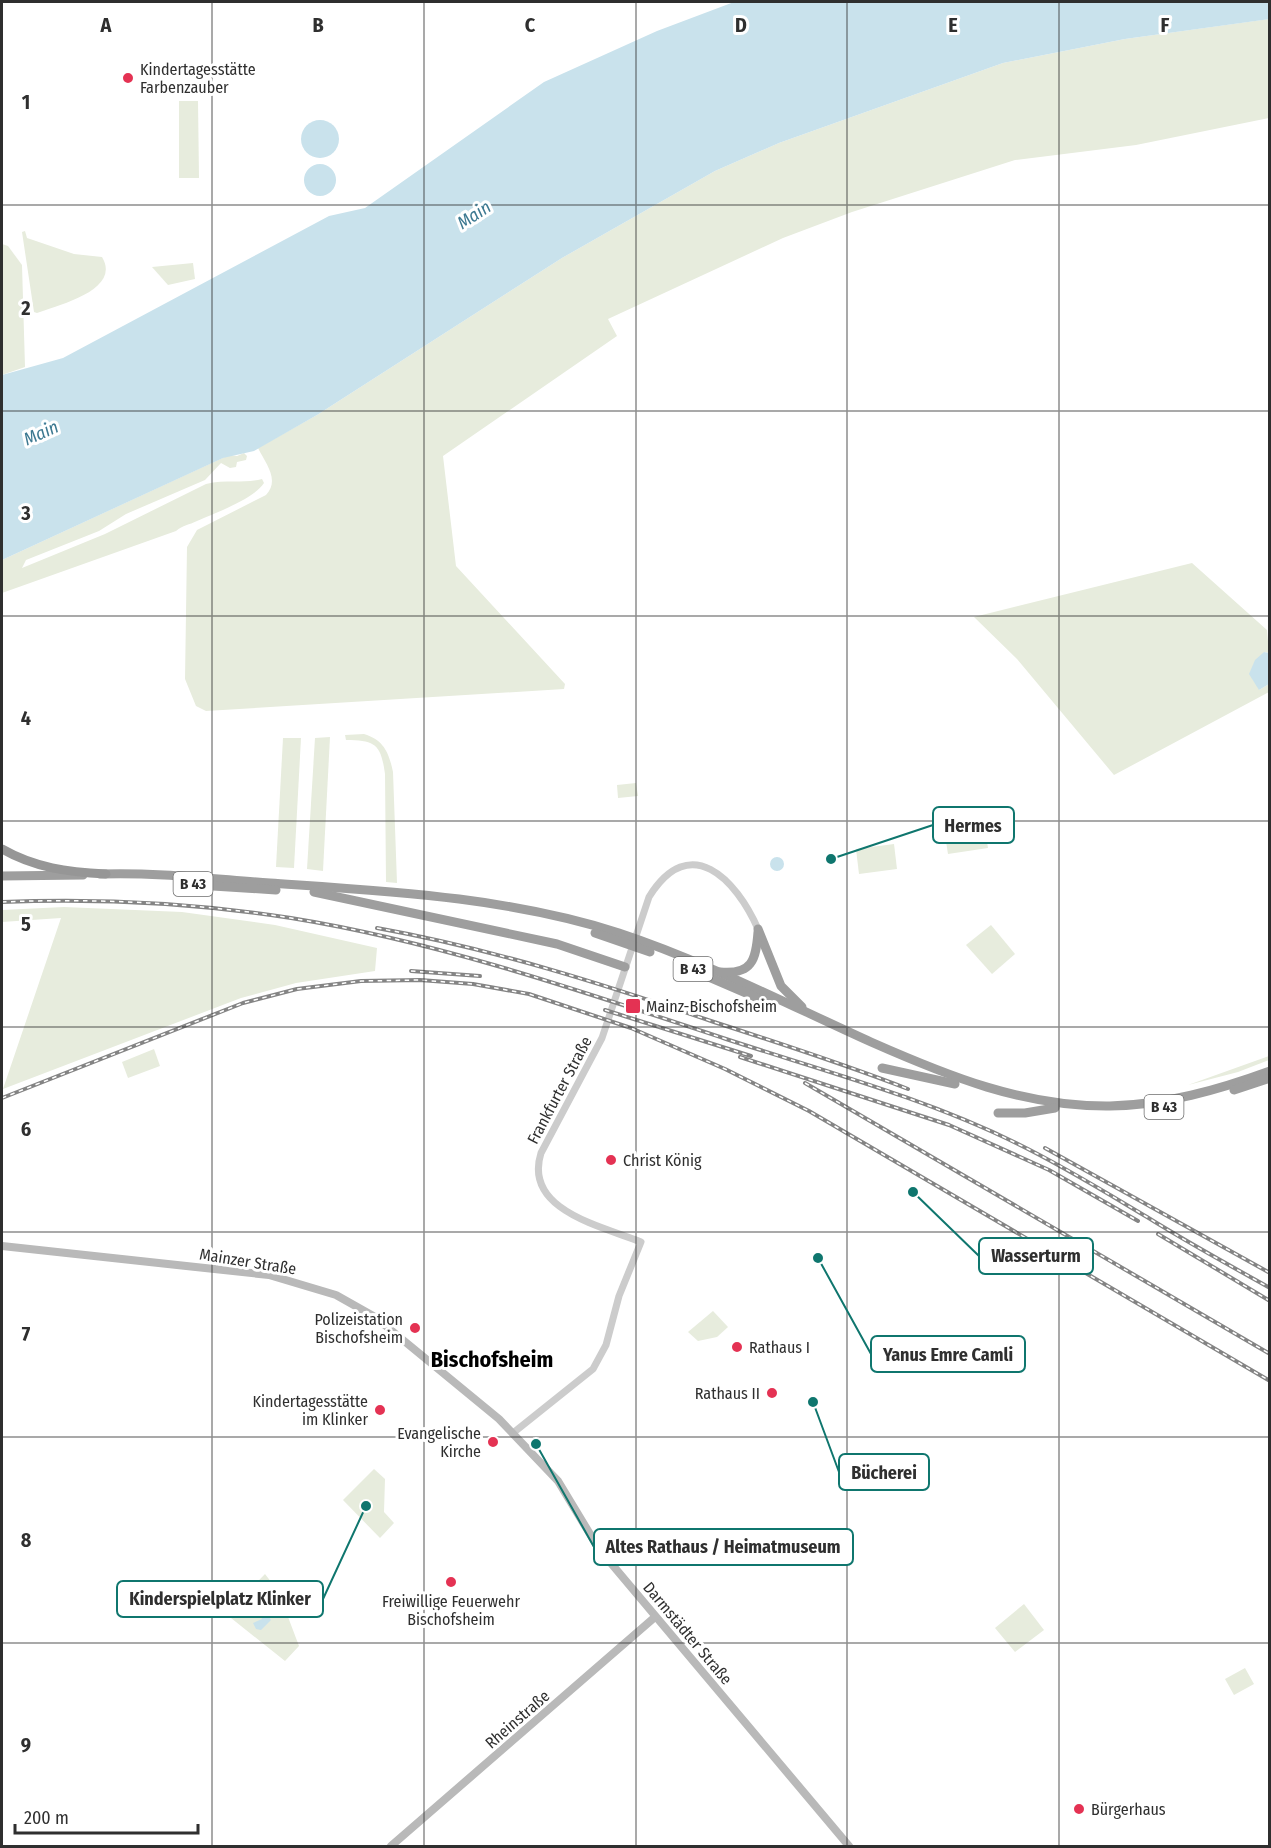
<svg xmlns="http://www.w3.org/2000/svg" width="1271" height="1848" font-family="'Fira Sans Condensed',sans-serif">
<style>
.green{fill:#e7ecdd}
.water{fill:#c9e2ec}
.lines{fill:none;stroke-linecap:round;stroke-linejoin:round}
.tertiary{stroke:#ccc;stroke-width:7}
.secondary{stroke:#b9b9b9;stroke-width:8}
.trunk{stroke:#9e9e9e;stroke-width:9}
.motorway{stroke:#969696;stroke-width:9}
.rail-casing{stroke:#848484;stroke-width:4}
.rail{stroke:#fff;stroke-width:1.5;stroke-dasharray:4.5;stroke-linecap:butt}
.grid{fill:none;stroke:#2f2f2f;stroke-width:1.5;stroke-opacity:0.55}
.poi-dot{fill:#e43253;stroke:#fff;stroke-width:2}
.labels{text-anchor:middle;stroke-width:6;stroke-linejoin:round;paint-order:stroke}
.shield{fill:#fff;stroke:#6d6d6d;stroke-width:1.5}
.shield-label{font-size:15px;font-weight:bold;fill:#2f2f2f}
.poi-label{font-size:16px;fill:#2f2f2f;stroke:#fff;text-anchor:start}
.street-label{font-size:16px;fill:#2f2f2f;stroke:#fff}
.water-label{font-size:18px;font-style:italic;fill:#3d7991;stroke:#fff}
.district-label{font-size:22px;font-weight:bold;fill:#000;stroke:#fff}
.grid-label{font-size:20px;text-anchor:middle;font-weight:bold;fill:#2f2f2f;stroke:#fff;stroke-width:6;stroke-linejoin:round;paint-order:stroke}
.leader{fill:none;stroke:#0f766e;stroke-width:2}
.callout-dot{fill:#0f766e;stroke:#fff;stroke-width:2}
.callout{fill:#fff;stroke:#0f766e;stroke-width:2}
.callout-label{font-size:18px;text-anchor:middle;font-weight:bold;fill:#2f2f2f}
</style>
<rect width="100%" height="100%" fill="#fff"/>
<g class="green">
<path d="M 1269,19 L 1269,118 L 1136,145 L 1015,160 L 852,212 L 783,238 L 608,319 L 617,336 L 443,456 L 456,566 L 565,684 L 564,689 L 206,711 L 196,706 L 185,679 L 187,547 L 197,530 L 266,495 C 280,480 266,464 258,448 L 317,415 L 562,258 L 715,171 L 779,143 L 1003,63 L 1125,39 Z"/>
<path d="M 179,101 L 198,101 L 199,178 L 179,178 Z"/>
<path d="M 25,231 L 27,238 L 33,240 L 74,254 L 102,257 C 122,290 58,305 37,313 L 34,312 L 22,232 Z"/>
<path d="M 2,244 L 8,246 L 22,265 L 25,367 L 2,375 Z"/>
<path d="M 193,263 L 195,279 L 168,285 L 152,267 Z"/>
<path d="M 244,453 L 247,456 L 246,460 L 237,462 L 236,467 L 230,468 L 221,463 L 205,480 L 126,514 L 99,531 L 26,560 L 22,568 L 105,534 L 206,484 C 225,479 243,484 262,479 L 264,483 C 254,499 215,513 197,521 C 189,525 183,525 176,531 L 2,593 L 2,560 L 229,455 L 237,456 Z"/>
<path d="M 1192,563 L 1267,630 L 1269,653 L 1264,652 L 1259,690 L 1269,684 L 1269,692 L 1114,775 L 1017,659 L 974,617 Z"/>
<path d="M 364,734 C 384,740 389,753 393,772 L 397,883 L 386,882 L 385,774 C 381,745 376,740 346,740 L 345,735 Z"/>
<path d="M 330,737 L 323,871 L 307,869 L 315,738 Z"/>
<path d="M 283,738 L 301,738 L 294,868 L 276,867 Z"/>
<path d="M 636,783 L 638,796 L 618,798 L 617,785 Z"/>
<path d="M 982,810 L 988,848 L 948,854 L 942,816 Z"/>
<path d="M 894,844 L 897,869 L 859,874 L 856,849 Z"/>
<path d="M 64,907 L 182,912 L 275,925 L 377,948 L 375,971 L 296,983 L 241,998 L 3,1089 L 61,918 L 2,922 L 2,910 Z"/>
<path d="M 991,925 L 1015,954 L 992,974 L 966,945 Z"/>
<path d="M 154,1049 L 160,1066 L 128,1078 L 122,1062 Z"/>
<path d="M 1269,1056 L 1269,1060 L 1238,1072 L 1188,1085 Z"/>
<path d="M 713,1311 L 728,1327 L 717,1337 L 698,1341 L 688,1332 Z"/>
<path d="M 374,1469 L 385,1479 L 384,1512 L 394,1523 L 380,1538 L 343,1500 Z"/>
<path d="M 265,1574 L 278,1591 L 294,1590 L 297,1594 L 285,1609 L 299,1646 L 285,1661 L 226,1614 Z"/>
<path d="M 1024,1604 L 1044,1630 L 1015,1652 L 995,1628 Z"/>
<path d="M 1245,1668 L 1254,1684 L 1234,1695 L 1225,1679 Z"/>
</g>
<g class="water">
<path d="M 734,2 L 1269,2 L 1270,19 L 1125,39 L 1003,63 L 779,143 L 715,171 L 562,258 L 317,415 L 254,451 L 223,458 L 2,560 L 2,375 L 63,358 L 329,216 L 365,208 L 544,82 L 657,31 Z"/>
<circle cx="320" cy="139" r="19"/>
<circle cx="320" cy="180" r="16"/>
<path d="M 1264,652 L 1269,653 L 1269,684 L 1259,690 L 1249,674 L 1255,660 Z"/>
<circle cx="777" cy="864" r="7"/>
<path d="M 263,1600 L 268,1604 L 266,1613 L 271,1620 L 261,1630 L 256,1629 L 253,1623 L 262,1619 L 256,1604 Z"/>
</g>
<g class="lines">
<path class="tertiary" d="M 513,1433 L 593,1369 L 606,1345 L 619,1296 L 641,1242 C 601,1226 523,1210 541,1153 L 602,1038 L 649,897 C 690,831 736,879 758,929"/>
<g class="secondary">
<path d="M 2,1246 L 269,1275 L 336,1295 L 375,1317 L 499,1419 L 558,1481 L 599,1549 L 849,1846"/>
<path d="M 391,1846 L 655,1617"/>
</g>
<g class="trunk">
<path d="M 100,874 C 156,872 214,879 270,883 C 386,891 508,897 619,933 C 704,961 789,1005 871,1042 C 948,1076 1024,1107 1110,1106 C 1165,1105 1218,1090 1270,1071"/>
<path d="M 2,876 L 83,875"/>
<path d="M 197,885 L 276,890"/>
<path d="M 314,892 L 557,944 L 625,967"/>
<path d="M 758,929 L 781,986 L 802,1007"/>
<path d="M 595,933 L 650,952"/>
<path d="M 720,972 C 752,975 756,960 758,932"/>
<path d="M 702,974 L 769,1003"/>
<path d="M 882,1068 L 955,1084"/>
<path d="M 1234,1090 L 1270,1078"/>
<path d="M 998,1113 L 1025,1113 L 1055,1108"/>
</g>
<path class="motorway" d="M 2,849 C 35,868 68,872 106,874"/>
<g class="rail-casing">
<g id="rail">
<path d="M 2,902 C 99,898 195,903 291,918 C 439,942 584,992 726,1039 C 824,1071 925,1098 1018,1144 C 1063,1166 1105,1192 1147,1217 C 1187,1242 1229,1265 1270,1288"/>
<path d="M 377,928 C 493,949 603,984 714,1022 C 779,1043 844,1064 908,1089"/>
<path d="M 411,971 L 480,976"/>
<path d="M 605,1010 L 751,1056"/>
<path d="M 740,1057 L 949,1125 L 1049,1170 L 1138,1221"/>
<path d="M 805,1083 L 1270,1354"/>
<path d="M 2,1098 L 243,1003 L 297,989 L 361,981 L 420,980 L 473,984 L 529,994 L 631,1028 L 725,1069 L 809,1111 L 1270,1381"/>
<path d="M 1045,1148 L 1270,1273"/>
<path d="M 1158,1234 L 1270,1301"/>
</g>
</g>
<use href="#rail" class="rail"/>
</g>
<path class="grid" d="M 212,2 L 212,1846M 424,2 L 424,1846M 636,2 L 636,1846M 847,2 L 847,1846M 1059,2 L 1059,1846M 2,205 L 1270,205M 2,411 L 1270,411M 2,616 L 1270,616M 2,821 L 1270,821M 2,1027 L 1270,1027M 2,1232 L 1270,1232M 2,1437 L 1270,1437M 2,1643 L 1270,1643"/>
<g class="poi-dot">
<circle cx="128" cy="78" r="6"/>
<rect x="625" y="998" width="16" height="16" rx="3"/>
<circle cx="611" cy="1160" r="6"/>
<circle cx="415" cy="1328" r="6"/>
<circle cx="737" cy="1347" r="6"/>
<circle cx="772" cy="1393" r="6"/>
<circle cx="380" cy="1410" r="6"/>
<circle cx="493" cy="1442" r="6"/>
<circle cx="451" cy="1582" r="6"/>
<circle cx="1079" cy="1809" r="6"/>
</g>
<g class="labels">
<g class="shield">
<rect x="173.5" y="872" width="39" height="24" rx="4.5"/>
<rect x="673.5" y="957" width="39" height="24" rx="4.5"/>
<rect x="1144.5" y="1095" width="39" height="24" rx="4.5"/>
</g>
<g class="shield-label">
<text x="193" y="889">B 43</text>
<text x="693" y="974">B 43</text>
<text x="1164" y="1112">B 43</text>
</g>
<g class="poi-label">
<text x="140" y="75">Kindertagesstätte<tspan x="140" dy="18">Farbenzauber</tspan></text>
<text x="646" y="1012">Mainz-Bischofsheim</text>
<text x="623" y="1166">Christ König</text>
<text x="403" y="1325" text-anchor="end">Polizeistation<tspan x="403" dy="18">Bischofsheim</tspan></text>
<text x="749" y="1353">Rathaus I</text>
<text x="760" y="1399" text-anchor="end">Rathaus II</text>
<text x="368" y="1407" text-anchor="end">Kindertagesstätte<tspan x="368" dy="18">im Klinker</tspan></text>
<text x="481" y="1439" text-anchor="end">Evangelische<tspan x="481" dy="18">Kirche</tspan></text>
<text x="451" y="1607" text-anchor="middle">Freiwillige Feuerwehr<tspan x="451" dy="18">Bischofsheim</tspan></text>
<text x="1091" y="1815">Bürgerhaus</text>
</g>
<g class="street-label">
<text transform="translate(559 1090) rotate(-62)" y="6">Frankfurter Straße</text>
<text transform="translate(248 1261) rotate(9)" y="6">Mainzer Straße</text>
<text transform="translate(688 1633) rotate(50)" y="6">Darmstädter Straße</text>
<text transform="translate(517 1719) rotate(-41)" y="6">Rheinstraße</text>
</g>
<g class="water-label">
<text transform="translate(474 215) rotate(-33)" y="6">Main</text>
<text transform="translate(41 433) rotate(-24)" y="6">Main</text>
</g>
<g class="district-label">
<text x="492" y="1367">Bischofsheim</text>
</g>
</g>
<g class="grid-label">
<text x="106" y="32">A</text>
<text x="318" y="32">B</text>
<text x="530" y="32">C</text>
<text x="741" y="32">D</text>
<text x="953" y="32">E</text>
<text x="1165" y="32">F</text>
<text x="26" y="109">1</text>
<text x="26" y="315">2</text>
<text x="26" y="520">3</text>
<text x="26" y="725">4</text>
<text x="26" y="931">5</text>
<text x="26" y="1136">6</text>
<text x="26" y="1341">7</text>
<text x="26" y="1547">8</text>
<text x="26" y="1752">9</text>
</g>
<path class="leader" d="M831 859L933 825M913 1192L979 1256M818 1258L871 1354M813 1402L839 1472M536 1444L594 1547M366 1506L323 1599"/>
<g class="callout-dot">
<circle cx="831" cy="859" r="6"/>
<circle cx="913" cy="1192" r="6"/>
<circle cx="818" cy="1258" r="6"/>
<circle cx="813" cy="1402" r="6"/>
<circle cx="536" cy="1444" r="6"/>
<circle cx="366" cy="1506" r="6"/>
</g>
<g class="callout">
<rect x="933" y="807" width="81" height="36" rx="6"/>
<rect x="979" y="1238" width="114" height="36" rx="6"/>
<rect x="871" y="1336" width="154" height="36" rx="6"/>
<rect x="839" y="1454" width="90" height="36" rx="6"/>
<rect x="594" y="1529" width="259" height="36" rx="6"/>
<rect x="117" y="1581" width="206" height="36" rx="6"/>
</g>
<g class="callout-label">
<text x="973" y="832">Hermes</text>
<text x="1036" y="1262">Wasserturm</text>
<text x="948" y="1361">Yanus Emre Camli</text>
<text x="884" y="1479">Bücherei</text>
<text x="723" y="1553">Altes Rathaus / Heimatmuseum</text>
<text x="220" y="1605">Kinderspielplatz Klinker</text>
</g>
<rect width="1271" height="1848" fill="none" stroke="#2f2f2f" stroke-width="6"/>
<path d="M15 1824v9h183v-9" fill="none" stroke="#2f2f2f" stroke-width="3"/>
<text x="24" y="1824" font-size="18" fill="#2f2f2f" stroke="#ffffff" stroke-width="4.5" paint-order="stroke">200 m</text>
</svg>
